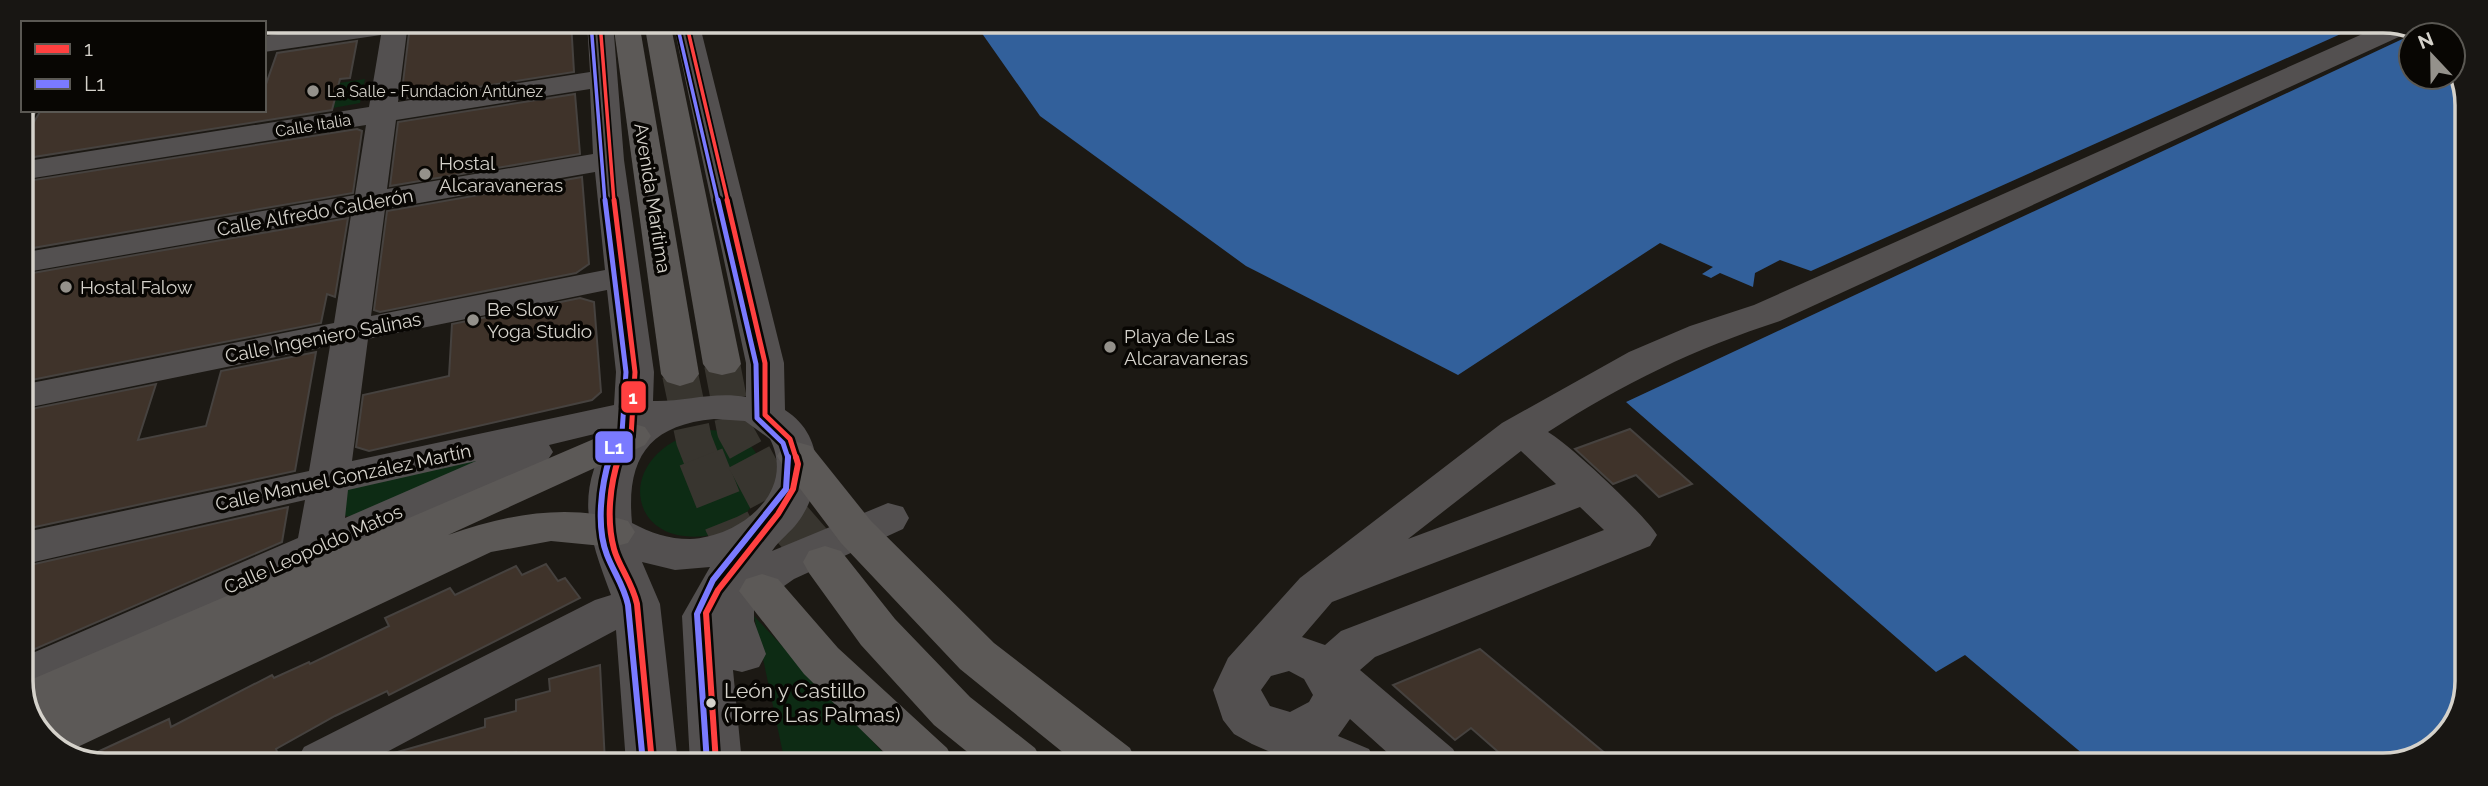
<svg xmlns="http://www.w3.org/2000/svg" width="2488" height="786" font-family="Raleway,sans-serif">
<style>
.green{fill:#0d2b14}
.water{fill:#32609b}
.building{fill:#3f332a;stroke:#46423f;stroke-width:2}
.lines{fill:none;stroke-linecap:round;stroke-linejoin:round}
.highway-tunnel-far1{stroke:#38352f;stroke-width:36;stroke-dasharray:36 18;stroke-linecap:butt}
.highway-tunnel{stroke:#38352f;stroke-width:46;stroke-dasharray:46 23;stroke-linecap:butt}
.minor{fill:#535050;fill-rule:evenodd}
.highway{fill:#5c5957;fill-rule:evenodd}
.bus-1-far2-casing{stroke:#080603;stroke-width:7}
.bus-1-far1-casing{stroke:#080603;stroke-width:10}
.bus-1-casing{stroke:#080603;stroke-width:11}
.bus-2-far2-casing{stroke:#080603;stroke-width:7}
.bus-2-far1-casing{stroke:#080603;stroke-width:10}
.bus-2-casing{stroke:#080603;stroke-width:11}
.bus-1-far2{stroke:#ff4040;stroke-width:3.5}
.bus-1-far1{stroke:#ff4040;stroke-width:5}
.bus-1{stroke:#ff4040;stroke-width:6}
.bus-2-far2{stroke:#7a7aff;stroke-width:3.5}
.bus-2-far1{stroke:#7a7aff;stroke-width:5}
.bus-2{stroke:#7a7aff;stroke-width:6}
.poi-dot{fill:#94918b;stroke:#080603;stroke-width:2.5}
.bus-dot{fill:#d5d2cb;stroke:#080603;stroke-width:2.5}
.labels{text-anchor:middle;stroke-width:7;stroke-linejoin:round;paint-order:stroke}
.far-poi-label{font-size:16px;fill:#d5d2cb;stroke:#080603;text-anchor:start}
.far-street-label{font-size:16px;fill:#d5d2cb;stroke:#080603}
.poi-label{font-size:19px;fill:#d5d2cb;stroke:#080603;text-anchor:start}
.street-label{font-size:19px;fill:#d5d2cb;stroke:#080603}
.near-bus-label{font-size:21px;fill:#d5d2cb;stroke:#080603;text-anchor:start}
.rim{fill:none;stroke:#d5d2cb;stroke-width:3.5}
.line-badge{stroke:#080603;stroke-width:2.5}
.badge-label{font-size:19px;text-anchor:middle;font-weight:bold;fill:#fff}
</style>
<rect width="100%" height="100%" fill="#1c1914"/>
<g class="green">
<path d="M 365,79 L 360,103 L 333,108 L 339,83 Z"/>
<path d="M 705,430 C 797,428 766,547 684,536 C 639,531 626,485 657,454 C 670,441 688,434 705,430 Z"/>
<path d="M 495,455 L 351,518 L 344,515 L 344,485 Z"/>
<path d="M 754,616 L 893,763 L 785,763 Z"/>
</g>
<g class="water">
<path d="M 974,22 L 2363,24 L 1811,271 L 1780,260 L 1755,273 L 1753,287 L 1720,273 L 1711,278 L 1702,274 L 1713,267 L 1660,243 L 1458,375 L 1246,266 L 1040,116 Z"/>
<path d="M 2411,35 L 2411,77 L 2453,77 L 2453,66 L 2467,99 L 2464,703 L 2434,748 L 2383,765 L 2096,765 L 1965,655 L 1936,672 L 1626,402 Z"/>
</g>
<g class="building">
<path d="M 287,21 L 347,21 L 284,31 Z"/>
<path d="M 440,21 L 571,22 L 574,72 L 401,99 L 409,33 L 434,29 Z"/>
<path d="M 357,41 L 350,78 L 340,79 L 332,110 L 21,159 L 21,144 L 41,110 L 264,110 L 264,90 L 277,53 Z"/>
<path d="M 575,94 L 580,154 L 390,186 L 398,122 Z"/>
<path d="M 357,129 L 362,131 L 353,193 L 21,250 L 21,182 Z"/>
<path d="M 582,177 L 589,264 L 576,273 L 380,312 L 374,310 L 387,211 Z"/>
<path d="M 348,218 L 335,297 L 327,294 L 321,323 L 21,382 L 21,275 Z"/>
<path d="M 580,298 L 594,302 L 601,392 L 592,400 L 369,451 L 356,447 L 363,395 L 449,376 L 452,324 Z"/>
<path d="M 316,352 L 295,471 L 21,530 L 21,411 L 156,384 L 138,440 L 206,426 L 221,371 Z"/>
<path d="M 1630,429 L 1692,484 L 1659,497 L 1636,475 L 1613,484 L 1575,449 Z"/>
<path d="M 288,507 L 282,542 L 21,655 L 21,567 Z"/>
<path d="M 546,564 L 558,581 L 565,578 L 580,598 L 389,695 L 387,691 L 335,716 L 276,749 L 281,762 L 80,760 L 169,719 L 171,727 L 272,675 L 274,678 L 309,662 L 310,664 L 389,626 L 385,618 L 450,588 L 455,595 L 516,566 L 522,575 Z"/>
<path d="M 1480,649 L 1618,764 L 1512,764 L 1471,728 L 1455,740 L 1393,685 Z"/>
<path d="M 600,665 L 605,763 L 516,763 L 516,752 L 480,763 L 388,762 L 387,755 L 485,727 L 485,719 L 516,711 L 516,700 L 550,691 L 549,679 Z"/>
</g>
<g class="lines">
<g class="highway-tunnel-far1">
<path d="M 722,364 L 735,431 L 750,458"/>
<path d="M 680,374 L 694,440 L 701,458"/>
</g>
<g class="highway-tunnel">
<path d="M 701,457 L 727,522 L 754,575"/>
<path d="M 749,457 L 773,502 L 825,562"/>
</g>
<g class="minor">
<path d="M 368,21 L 438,21 L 434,26 L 407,31 L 398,102 L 590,72 L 587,22 L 613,22 L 624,160 L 654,372 L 653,401 C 684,402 714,391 746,397 L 746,363 L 673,22 L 699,22 L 784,363 L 785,410 C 825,435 824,487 798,522 C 790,533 780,539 772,551 L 888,503 L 903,507 L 909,518 L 903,529 L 794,579 L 754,607 L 754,621 L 766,654 L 759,667 L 742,672 L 733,670 L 742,763 L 690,763 L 682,616 L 710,567 L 675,570 L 642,562 L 660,604 L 678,763 L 626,763 L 616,630 L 368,762 L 296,762 L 304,747 L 595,600 L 611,595 C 596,554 579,513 594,469 C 598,456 610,443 611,430 L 549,445 L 553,452 L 547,461 L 25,697 L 21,687 L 21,658 L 298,538 L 305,500 L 21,565 L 21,533 L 309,471 L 330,346 L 21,409 L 21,385 L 334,323 L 351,215 L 21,273 L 21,253 L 355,195 L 366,125 L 21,180 L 21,162 L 369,107 L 381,35 L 264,52 L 264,36 ZM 590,89 L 593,154 L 387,189 L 396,120 ZM 595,172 L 605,270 L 371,316 L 385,209 ZM 607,290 L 616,372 L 614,405 L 352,461 L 368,339 ZM 714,419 L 745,421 L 770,439 C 797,493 739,537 690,539 C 668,539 651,533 632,523 C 626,459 648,425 714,419 ZM 476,461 L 345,518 L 348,490 Z"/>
<path d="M 2385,24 L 2405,24 L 2414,30 L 1780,321 C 1696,348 1622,384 1548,432 C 1568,443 1646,516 1657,535 L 1650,546 L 1375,657 L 1360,670 L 1453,749 L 1461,764 L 1400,764 L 1350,719 L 1338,736 L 1369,749 L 1377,764 L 1298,764 L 1252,744 L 1234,734 L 1223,720 L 1213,690 L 1228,658 L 1300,578 L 1502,423 L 1629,352 L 1690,326 L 1754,305 ZM 1521,451 L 1556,484 L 1408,539 ZM 1580,507 L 1604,530 L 1341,631 L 1325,645 L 1302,637 L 1332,602 ZM 1289,671 L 1304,679 L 1313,695 L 1309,702 L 1290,712 L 1270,706 L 1261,690 L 1271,676 Z"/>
<path d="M 22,102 L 23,110 L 38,110 L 31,121 L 21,124 Z"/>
</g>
<g class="highway">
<path d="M 613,22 L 639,22 L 699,374 L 693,382 L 680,386 L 667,382 L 661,374 Z"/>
<path d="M 644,22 L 670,22 L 741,364 L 735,372 L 722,375 L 709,372 L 703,364 Z"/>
<path d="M 631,423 L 645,427 L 651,436 L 645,445 L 448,535 C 508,514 567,503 628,521 L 635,532 L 628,543 L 613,547 L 551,541 L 491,552 L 67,752 L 39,732 L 21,684 Z"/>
<path d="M 797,442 L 811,446 L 871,521 L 994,643 L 1130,748 L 1137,763 L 1076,763 L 960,669 L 841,543 L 783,466 L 777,456 L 783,446 Z"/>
<path d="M 825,546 L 841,551 L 895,619 L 970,697 L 1035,748 L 1043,763 L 981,763 L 934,725 L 861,645 L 809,573 L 803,562 L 809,551 Z"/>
<path d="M 762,574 L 778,579 L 838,648 L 947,748 L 955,763 L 895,763 L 804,674 L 739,591 L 746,579 Z"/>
</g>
<g class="bus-1-far2-casing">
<g id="bus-1-far2">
<path d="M 600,22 L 614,202"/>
<path d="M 686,22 L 728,202"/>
</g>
</g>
<g class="bus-1-far1-casing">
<g id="bus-1-far1">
<path d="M 614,200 L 635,372 L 631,436 L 618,458"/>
<path d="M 727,200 L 765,363 L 765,415 L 790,439 L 796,458"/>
</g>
</g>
<g class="bus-1-casing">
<g id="bus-1">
<path d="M 619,457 C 610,484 606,520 614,549 C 619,567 632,582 637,604 L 652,763"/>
<path d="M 716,763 L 706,613 L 718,590 L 778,514 L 793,489 L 798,464 L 796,457"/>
</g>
</g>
<g class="bus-2-far2-casing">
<g id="bus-2-far2">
<path d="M 591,23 L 605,202"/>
<path d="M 677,24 L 718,202"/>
</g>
</g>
<g class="bus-2-far1-casing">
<g id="bus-2-far1">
<path d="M 605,200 L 626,372 L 622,433 L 609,458"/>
<path d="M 718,200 L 756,364 L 757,418 L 783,443 L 788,458"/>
</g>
</g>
<g class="bus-2-casing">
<g id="bus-2">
<path d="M 610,457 C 601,485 596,527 607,555 C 614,573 624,586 628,605 L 643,763"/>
<path d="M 707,763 L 697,614 L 713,580 L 786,489 L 788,457"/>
</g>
</g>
<use href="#bus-1-far2" class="bus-1-far2"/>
<use href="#bus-1-far1" class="bus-1-far1"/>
<use href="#bus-1" class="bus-1"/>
<use href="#bus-2-far2" class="bus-2-far2"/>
<use href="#bus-2-far1" class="bus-2-far1"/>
<use href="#bus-2" class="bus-2"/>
</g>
<g class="poi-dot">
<circle cx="313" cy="91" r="7"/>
<circle cx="425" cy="174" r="7"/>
<circle cx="66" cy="287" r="7"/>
<circle cx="473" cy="320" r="7"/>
<circle cx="1110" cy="347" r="7"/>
</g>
<circle class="bus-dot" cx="711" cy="703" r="6"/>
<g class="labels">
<g class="far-poi-label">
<text x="327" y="97">La Salle - Fundación Antúnez</text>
</g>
<g class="far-street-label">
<text transform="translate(313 125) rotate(-9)" y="6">Calle Italia</text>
</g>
<g class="poi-label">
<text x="439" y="170">Hostal<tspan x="439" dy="22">Alcaravaneras</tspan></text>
<text x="80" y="294">Hostal Falow</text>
<text x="487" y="316">Be Slow<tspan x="487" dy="22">Yoga Studio</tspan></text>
<text x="1124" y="343">Playa de Las<tspan x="1124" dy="22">Alcaravaneras</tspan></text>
</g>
<g class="street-label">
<text transform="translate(653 198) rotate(81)" y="7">Avenida Marítima</text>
<text transform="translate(315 212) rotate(-10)" y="7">Calle Alfredo Calderón</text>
<text transform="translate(323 337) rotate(-11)" y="7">Calle Ingeniero Salinas</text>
<text transform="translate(343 477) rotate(-12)" y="7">Calle Manuel González Martín</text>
<text transform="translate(313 549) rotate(-24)" y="7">Calle Leopoldo Matos</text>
</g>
<g class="near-bus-label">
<text x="724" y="698">León y Castillo<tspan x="724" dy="24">(Torre Las Palmas)</tspan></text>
</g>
</g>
<path d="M0 0H2488V786H0ZM105 33H2383A72 72 0 0 1 2455 105V681A72 72 0 0 1 2383 753H105A72 72 0 0 1 33 681V105A72 72 0 0 1 105 33Z" fill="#181613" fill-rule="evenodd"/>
<path class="rim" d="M105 33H2383A72 72 0 0 1 2455 105V681A72 72 0 0 1 2383 753H105A72 72 0 0 1 33 681V105A72 72 0 0 1 105 33Z"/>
<g class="line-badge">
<rect x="620" y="380" width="27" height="34" rx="7" fill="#ff4040"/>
<rect x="594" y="430" width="40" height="34" rx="7" fill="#7a7aff"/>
</g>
<g class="badge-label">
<text x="633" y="404">1</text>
<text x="614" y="454">L1</text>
</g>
<rect x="21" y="21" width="245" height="91" fill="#080603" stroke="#5a5853" stroke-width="2"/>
<rect x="35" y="44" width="35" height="10" fill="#ff4040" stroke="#5a5853" stroke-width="2"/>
<text x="84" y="56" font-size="21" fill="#d5d2cb">1</text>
<rect x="35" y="79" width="35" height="10" fill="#7a7aff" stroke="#5a5853" stroke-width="2"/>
<text x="84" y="91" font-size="21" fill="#d5d2cb">L1</text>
<g transform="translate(2432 56) rotate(338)"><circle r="33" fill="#080603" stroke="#5a5853" stroke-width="2"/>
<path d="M0-5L12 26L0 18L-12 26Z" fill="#94918b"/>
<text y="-10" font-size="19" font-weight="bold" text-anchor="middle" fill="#d5d2cb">N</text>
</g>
</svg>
